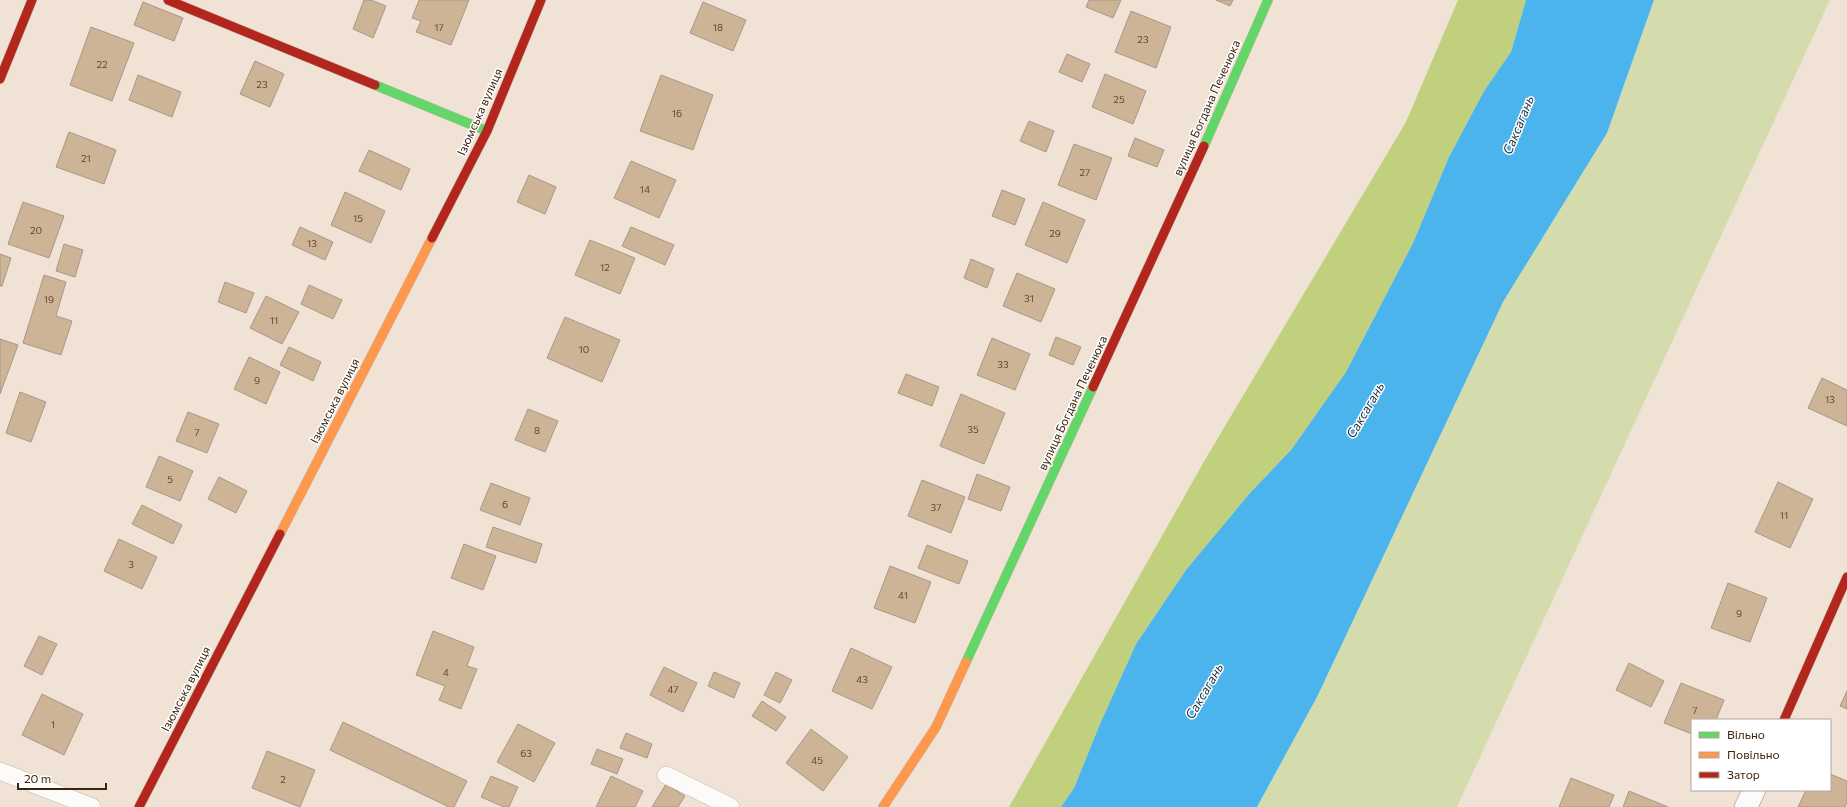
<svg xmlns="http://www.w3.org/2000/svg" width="1847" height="807" font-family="Commissioner,sans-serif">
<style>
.green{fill:#d4dcae}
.forest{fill:#c0d07d}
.water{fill:#4cb4ec}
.building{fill:#cdb496;stroke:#a89887}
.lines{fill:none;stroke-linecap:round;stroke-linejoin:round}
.lane-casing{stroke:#c5b4a3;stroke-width:18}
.street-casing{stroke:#c5b4a3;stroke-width:24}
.fast-casing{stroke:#c5b4a3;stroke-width:10}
.slow-casing{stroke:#c5b4a3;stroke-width:10}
.jam-casing{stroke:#c5b4a3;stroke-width:10}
.lane{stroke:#fdfbf9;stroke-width:17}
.street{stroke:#fdfbf9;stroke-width:22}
.fast{stroke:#63d668;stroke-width:9}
.slow{stroke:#ff974d;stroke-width:9}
.jam{stroke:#b3261e;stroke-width:9}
.labels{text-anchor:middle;stroke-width:3;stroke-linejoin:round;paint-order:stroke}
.number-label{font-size:10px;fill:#60482e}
.street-label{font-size:12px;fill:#3b240b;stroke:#fff}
.water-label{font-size:13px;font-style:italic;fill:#1c3040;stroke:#fff}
</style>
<rect width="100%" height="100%" fill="#f0e3d6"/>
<path class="green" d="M 1654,0 L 1830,0 L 1457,807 L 1257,807 L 1317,697 L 1503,302 L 1607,133 Z"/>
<path class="forest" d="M 1458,0 L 1526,0 L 1511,52 L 1484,91 L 1449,157 L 1413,243 L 1346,372 L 1291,450 L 1250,493 L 1186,570 L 1136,644 L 1100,724 L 1074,788 L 1061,807 L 1009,807 L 1206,458 L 1406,122 Z"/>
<path class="water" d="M 1526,0 L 1654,0 L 1607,133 L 1503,302 L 1317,697 L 1257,807 L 1061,807 L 1074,788 L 1100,724 L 1136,644 L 1186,570 L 1250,493 L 1291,450 L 1346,372 L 1413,243 L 1449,157 L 1484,91 L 1511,52 Z"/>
<g class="building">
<path d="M 364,0 L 371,0 L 386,6 L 373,38 L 353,29 Z"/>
<path d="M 419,0 L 469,0 L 451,45 L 416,32 L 421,21 L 412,18 Z"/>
<path d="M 1089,0 L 1121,0 L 1113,18 L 1086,7 Z"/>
<path d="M 1216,0 L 1233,0 L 1230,6 Z"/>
<path d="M 143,2 L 183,18 L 174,41 L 134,25 Z"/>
<path d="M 703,2 L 746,20 L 733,51 L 690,33 Z"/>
<path d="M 1131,11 L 1171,27 L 1156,68 L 1115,52 Z"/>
<path d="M 91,27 L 134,43 L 112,101 L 70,85 Z"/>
<path d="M 1067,54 L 1090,64 L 1082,82 L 1059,72 Z"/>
<path d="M 255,61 L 284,74 L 270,107 L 240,94 Z"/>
<path d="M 1105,74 L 1146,91 L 1133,124 L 1092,107 Z"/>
<path d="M 138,75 L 181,92 L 172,117 L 129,100 Z"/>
<path d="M 661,75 L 713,95 L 693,150 L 640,131 Z"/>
<path d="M 1029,121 L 1054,131 L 1046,152 L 1020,141 Z"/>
<path d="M 69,132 L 116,150 L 104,184 L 56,167 Z"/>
<path d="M 1135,138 L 1164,150 L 1157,167 L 1128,156 Z"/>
<path d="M 1074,144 L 1112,158 L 1096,200 L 1058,185 Z"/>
<path d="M 369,150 L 410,169 L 401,190 L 359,171 Z"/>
<path d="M 631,161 L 676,180 L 659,218 L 614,198 Z"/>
<path d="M 529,175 L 556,187 L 545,214 L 517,202 Z"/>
<path d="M 1002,190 L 1025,199 L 1015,225 L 992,216 Z"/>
<path d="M 345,192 L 385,211 L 371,243 L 331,225 Z"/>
<path d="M 23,202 L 64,216 L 49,258 L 8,244 Z"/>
<path d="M 1043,202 L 1085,220 L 1067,263 L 1025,245 Z"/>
<path d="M 300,227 L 333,242 L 325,260 L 292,245 Z"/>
<path d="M 631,227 L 674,245 L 665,265 L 622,246 Z"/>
<path d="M 590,240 L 635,258 L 620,294 L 575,275 Z"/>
<path d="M 64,244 L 83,250 L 75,277 L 56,271 Z"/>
<path d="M 0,254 L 11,258 L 2,286 L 0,286 Z"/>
<path d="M 971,259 L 994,269 L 987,288 L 964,278 Z"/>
<path d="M 1017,273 L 1055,289 L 1041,322 L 1003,306 Z"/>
<path d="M 44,275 L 66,282 L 56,316 L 72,321 L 61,355 L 23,343 Z"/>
<path d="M 225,282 L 254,293 L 246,313 L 218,302 Z"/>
<path d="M 309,285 L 342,300 L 333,319 L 301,304 Z"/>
<path d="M 266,296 L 299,312 L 282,344 L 250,328 Z"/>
<path d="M 565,317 L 620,340 L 602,382 L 547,358 Z"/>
<path d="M 1056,337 L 1081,347 L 1073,365 L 1049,355 Z"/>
<path d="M 992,338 L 1030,354 L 1015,390 L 977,375 Z"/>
<path d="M 0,339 L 18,345 L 0,394 Z"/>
<path d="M 289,347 L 321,362 L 313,381 L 280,365 Z"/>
<path d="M 249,357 L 280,372 L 266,404 L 234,389 Z"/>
<path d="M 906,374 L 939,387 L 932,406 L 898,393 Z"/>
<path d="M 1822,378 L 1847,390 L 1847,426 L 1808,408 Z"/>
<path d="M 20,392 L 46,402 L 31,442 L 6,433 Z"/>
<path d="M 961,394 L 1005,413 L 984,464 L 940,446 Z"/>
<path d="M 528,409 L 558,421 L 545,452 L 515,440 Z"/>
<path d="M 188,412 L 219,424 L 207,453 L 176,441 Z"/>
<path d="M 159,456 L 193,471 L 180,501 L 146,487 Z"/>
<path d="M 977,474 L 1010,487 L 1001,511 L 968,499 Z"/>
<path d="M 219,477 L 247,491 L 236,513 L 208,499 Z"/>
<path d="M 922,480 L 965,497 L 951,533 L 908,516 Z"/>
<path d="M 1778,482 L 1813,499 L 1790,548 L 1755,532 Z"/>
<path d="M 491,483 L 530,498 L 520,525 L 480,510 Z"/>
<path d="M 142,505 L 182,525 L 173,544 L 132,524 Z"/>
<path d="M 493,527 L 542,544 L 536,563 L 486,547 Z"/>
<path d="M 119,539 L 157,557 L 142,589 L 104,571 Z"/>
<path d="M 464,544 L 496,556 L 483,590 L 451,578 Z"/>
<path d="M 927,545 L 968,561 L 959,584 L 918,568 Z"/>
<path d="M 890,566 L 931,582 L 915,623 L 874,608 Z"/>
<path d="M 1728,583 L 1767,598 L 1750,642 L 1711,628 Z"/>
<path d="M 433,631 L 474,647 L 467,666 L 477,669 L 461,709 L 439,700 L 445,686 L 416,675 Z"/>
<path d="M 39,636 L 57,644 L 42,675 L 24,666 Z"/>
<path d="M 851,648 L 892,667 L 872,709 L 832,691 Z"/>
<path d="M 1629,663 L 1664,681 L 1651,707 L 1616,690 Z"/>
<path d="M 664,667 L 697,683 L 683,712 L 650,695 Z"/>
<path d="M 714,672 L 740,683 L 734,698 L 708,686 Z"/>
<path d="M 776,672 L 792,680 L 780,703 L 764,695 Z"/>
<path d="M 1681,683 L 1724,700 L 1716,720 L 1692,720 L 1692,734 L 1664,723 Z"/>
<path d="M 1847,691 L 1847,709 L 1840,706 Z"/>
<path d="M 42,694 L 83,714 L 64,755 L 22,735 Z"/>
<path d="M 762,701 L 786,717 L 776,731 L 752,716 Z"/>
<path d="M 343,722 L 467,781 L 454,807 L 449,807 L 330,750 Z"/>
<path d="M 518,724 L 555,743 L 534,782 L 497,762 Z"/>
<path d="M 811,729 L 848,757 L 823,791 L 786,763 Z"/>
<path d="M 626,733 L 652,744 L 647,758 L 620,748 Z"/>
<path d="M 597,749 L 623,759 L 617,774 L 591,764 Z"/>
<path d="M 267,751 L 315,770 L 300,807 L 252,788 Z"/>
<path d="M 1830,774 L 1847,781 L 1847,802 L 1845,807 L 1798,807 L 1806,790 L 1830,790 Z"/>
<path d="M 491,776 L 518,787 L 509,807 L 504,807 L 481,797 Z"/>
<path d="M 611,776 L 643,791 L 635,807 L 596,807 Z"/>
<path d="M 1571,778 L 1614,795 L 1609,807 L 1559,807 Z"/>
<path d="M 666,784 L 685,796 L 678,807 L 652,807 Z"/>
<path d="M 1629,791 L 1668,807 L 1623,807 Z"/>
</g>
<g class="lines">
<g class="lane-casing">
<g id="lane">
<path d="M 0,771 L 92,807"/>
<path d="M 666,775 L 731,807"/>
</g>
</g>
<g class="street-casing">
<path id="street" d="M 1746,807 L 1754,790"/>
</g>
<g class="fast-casing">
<g id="fast">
<path d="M 375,85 L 487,131"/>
<path d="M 1204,146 L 1268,0"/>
<path d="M 966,662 L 1093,387"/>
</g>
</g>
<g class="slow-casing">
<g id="slow">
<path d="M 280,534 L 432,238"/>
<path d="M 883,807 L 936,727 L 966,662"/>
</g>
</g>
<g class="jam-casing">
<g id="jam">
<path d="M 168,0 L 375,85"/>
<path d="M 0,79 L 32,0"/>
<path d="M 432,238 L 487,131 L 541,0"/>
<path d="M 1093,387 L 1204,146"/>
<path d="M 1784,720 L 1847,577"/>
<path d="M 139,807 L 280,534"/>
</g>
</g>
<use href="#lane" class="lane"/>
<use href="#street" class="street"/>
<use href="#fast" class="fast"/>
<use href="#slow" class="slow"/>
<use href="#jam" class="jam"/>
</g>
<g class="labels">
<g class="number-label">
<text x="439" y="31">17</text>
<text x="718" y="31">18</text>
<text x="1143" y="43">23</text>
<text x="102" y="68">22</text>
<text x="262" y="88">23</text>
<text x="1119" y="103">25</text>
<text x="677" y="117">16</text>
<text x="86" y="162">21</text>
<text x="1085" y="176">27</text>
<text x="645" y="193">14</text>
<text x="358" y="222">15</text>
<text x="36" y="234">20</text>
<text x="1055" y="237">29</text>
<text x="312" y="247">13</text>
<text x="605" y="271">12</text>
<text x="1029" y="302">31</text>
<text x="49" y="303">19</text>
<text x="274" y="324">11</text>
<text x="584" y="353">10</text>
<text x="1003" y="368">33</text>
<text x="257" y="384">9</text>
<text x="1830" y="403">13</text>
<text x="973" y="433">35</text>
<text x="537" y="434">8</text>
<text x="197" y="436">7</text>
<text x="170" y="483">5</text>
<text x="505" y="508">6</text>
<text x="936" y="511">37</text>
<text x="1784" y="519">11</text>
<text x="131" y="568">3</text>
<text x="903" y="599">41</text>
<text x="1739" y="617">9</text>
<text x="446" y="676">4</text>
<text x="862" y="683">43</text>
<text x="673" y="693">47</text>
<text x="1695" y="714">7</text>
<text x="53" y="728">1</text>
<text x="526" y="757">63</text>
<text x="817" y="764">45</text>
<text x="283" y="783">2</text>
</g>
<g class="street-label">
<text transform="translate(1207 108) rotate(-66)" y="4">вулиця Богдана Печенюка</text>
<text transform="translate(480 112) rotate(-66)" y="4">Ізюмська вулиця</text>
<text transform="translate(335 401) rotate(-63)" y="4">Ізюмська вулиця</text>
<text transform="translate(1073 403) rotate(-65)" y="4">вулиця Богдана Печенюка</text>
<text transform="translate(186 689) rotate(-63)" y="4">Ізюмська вулиця</text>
</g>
<g class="water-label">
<text transform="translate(1518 125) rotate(-68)" y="5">Саксагань</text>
<text transform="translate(1365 410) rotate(-60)" y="5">Саксагань</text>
<text transform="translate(1204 691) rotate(-60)" y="5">Саксагань</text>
</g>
</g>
<rect x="1691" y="719" width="140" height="72" fill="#ffffff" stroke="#b1a79d"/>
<rect x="1699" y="732" width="20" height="6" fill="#63d668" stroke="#b1a79d"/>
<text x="1727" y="739" font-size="12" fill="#3b240b">Вільно</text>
<rect x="1699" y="752" width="20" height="6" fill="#ff974d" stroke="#b1a79d"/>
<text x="1727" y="759" font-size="12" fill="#3b240b">Повільно</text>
<rect x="1699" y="772" width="20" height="6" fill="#b3261e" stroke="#b1a79d"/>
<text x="1727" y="779" font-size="12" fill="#3b240b">Затор</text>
<path d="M18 783v6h88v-6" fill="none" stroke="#3b240b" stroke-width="2"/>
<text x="24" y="783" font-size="12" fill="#3b240b" stroke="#ffffff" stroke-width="3" paint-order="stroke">20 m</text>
</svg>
